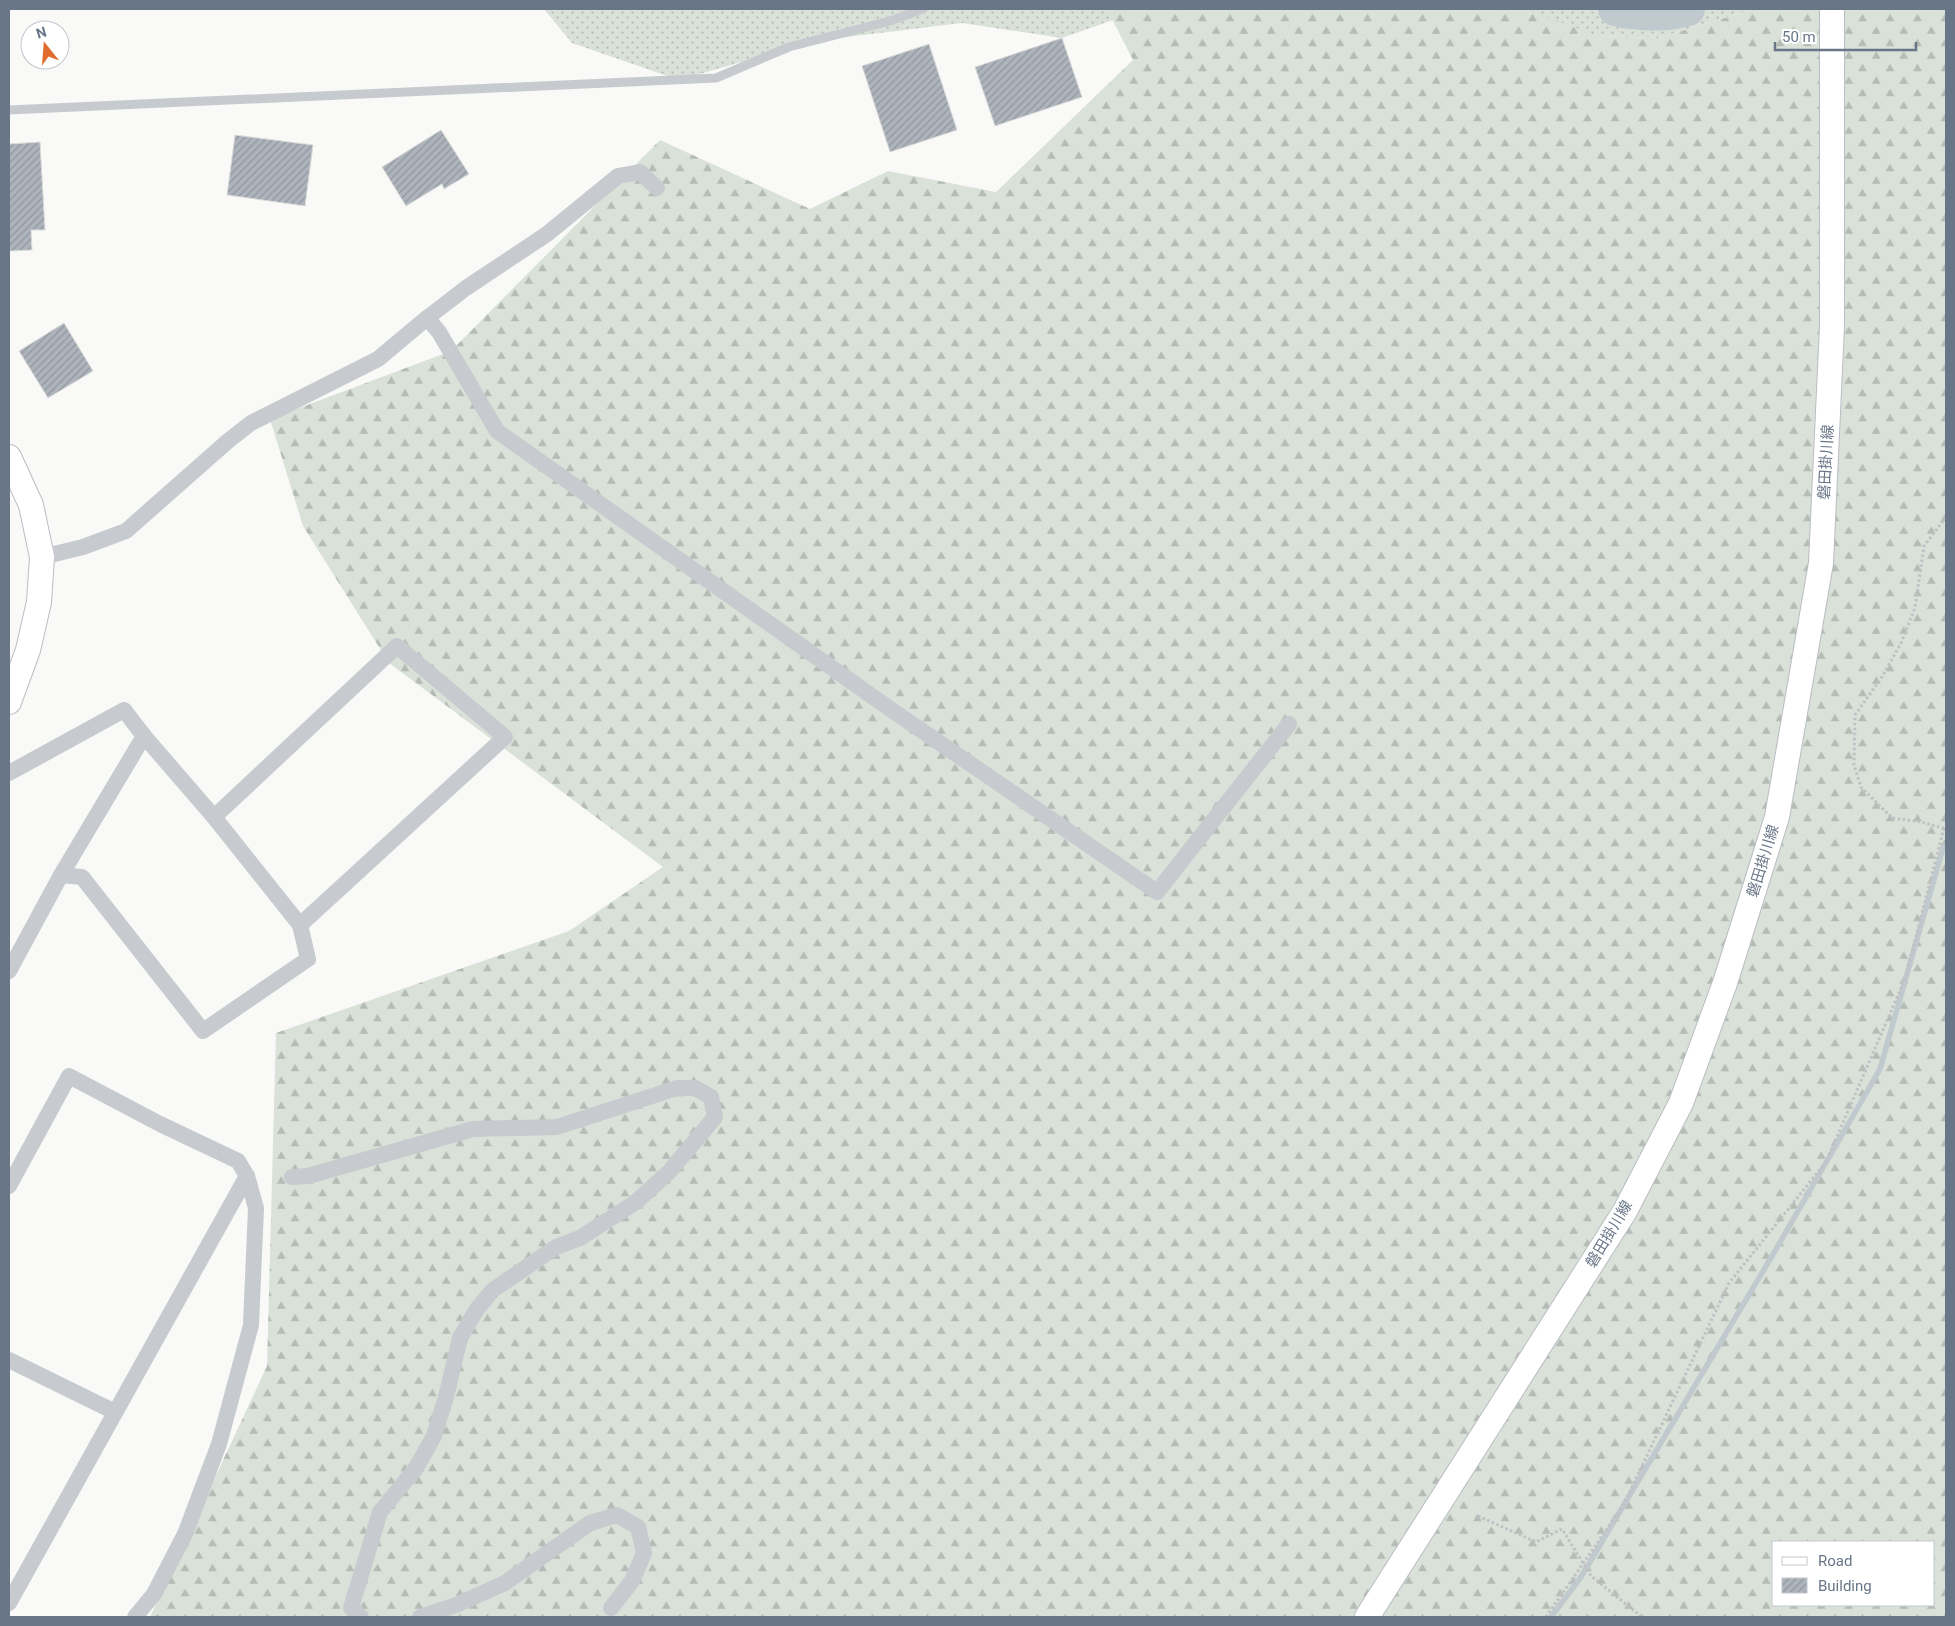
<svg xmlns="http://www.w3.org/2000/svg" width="1955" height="1626" font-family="Roboto,'Noto Sans JP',sans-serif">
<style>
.grass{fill:url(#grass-dots)}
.forest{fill:url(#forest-firs);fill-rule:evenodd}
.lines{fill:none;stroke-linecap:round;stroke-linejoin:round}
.stream{stroke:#c0c9ce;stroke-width:5.5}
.river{stroke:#c0c9ce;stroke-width:34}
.building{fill:url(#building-hatch);stroke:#dbdbd9}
.secondary-casing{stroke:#babdc3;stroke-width:26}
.path{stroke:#bfc1c4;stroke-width:3;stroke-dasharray:2.5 2.5;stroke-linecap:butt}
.lane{stroke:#c7cace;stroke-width:9}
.street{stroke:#c7cace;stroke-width:16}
.secondary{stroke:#fff;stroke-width:24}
.labels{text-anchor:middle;stroke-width:5;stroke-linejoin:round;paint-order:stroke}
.street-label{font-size:15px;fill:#697688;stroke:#fff}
</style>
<defs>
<pattern id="grass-dots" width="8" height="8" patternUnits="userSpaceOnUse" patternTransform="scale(1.25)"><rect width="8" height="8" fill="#dae1d8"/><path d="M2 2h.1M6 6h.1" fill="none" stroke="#b5bbb5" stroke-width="1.8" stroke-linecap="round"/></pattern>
<pattern id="forest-firs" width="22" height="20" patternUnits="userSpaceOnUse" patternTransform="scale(1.25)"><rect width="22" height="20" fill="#dae1d8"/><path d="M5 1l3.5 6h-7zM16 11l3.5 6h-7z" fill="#b5bbb5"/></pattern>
<pattern id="building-hatch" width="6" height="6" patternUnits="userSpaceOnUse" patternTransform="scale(1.25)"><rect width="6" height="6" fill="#aeb4bc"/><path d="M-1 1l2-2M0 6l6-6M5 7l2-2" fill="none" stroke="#92979f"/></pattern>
</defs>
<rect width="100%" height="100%" fill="#f9f9f7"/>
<g class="grass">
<path d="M 544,9 L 1107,9 L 1113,20 L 1062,38 L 962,23 L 814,41 L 679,80 L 572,43 Z"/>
<path d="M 1510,9 L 1755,9 L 1658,38 L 1598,36 Z"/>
</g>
<path class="forest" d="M 1107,9 L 1526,9 L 1598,36 L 1658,38 L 1755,9 L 1946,9 L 1946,1617 L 150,1617 L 267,1366 L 276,1033 L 569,931 L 663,867 L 389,663 L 303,526 L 270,419 L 451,351 L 660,140 L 810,209 L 888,171 L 996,192 L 1133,60 ZM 1774,1542 L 1934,1542 L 1934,1605 L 1774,1605 Z"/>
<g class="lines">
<path class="stream" d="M 1551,1617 L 1581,1577 L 1775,1251 L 1880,1069 L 1943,848 L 1946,846"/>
<path class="river" d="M 1615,9 C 1635,14 1668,16 1688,9"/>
</g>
<g class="building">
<path d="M 1062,38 L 1082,97 L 995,126 L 975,67 Z"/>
<path d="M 929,44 L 957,130 L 890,152 L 862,66 Z"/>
<path d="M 441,130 L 469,174 L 444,189 L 442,184 L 406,206 L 382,167 Z"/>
<path d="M 235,135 L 313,145 L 305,206 L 227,195 Z"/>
<path d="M 40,142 L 45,230 L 31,230 L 32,250 L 9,251 L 9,144 Z"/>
<path d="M 64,323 L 93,371 L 48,398 L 19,351 Z"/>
</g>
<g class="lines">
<g class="secondary-casing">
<g id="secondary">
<path d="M 9,457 L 31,505 L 42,557 L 39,602 L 28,650 L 9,702"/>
<path d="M 1367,1617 L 1625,1211 L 1681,1103 L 1725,983 L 1777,817 L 1821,563 L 1832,326 L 1832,9"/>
</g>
</g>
<g class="path">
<path d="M 1946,517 L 1924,546 L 1915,608 L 1901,643 L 1882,677 L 1855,715 L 1854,765 L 1861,787 L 1892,818 L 1922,822 L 1946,829"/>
<path d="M 1478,1516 L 1536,1542 L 1562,1529 L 1591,1576 L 1642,1617"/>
<path d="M 1546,1617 L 1623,1506 L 1729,1283 L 1826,1162 L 1905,979 L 1944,828"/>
</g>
<path class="lane" d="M 9,110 L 716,78 L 789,47 L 890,21 L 923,9"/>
<g class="street">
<path d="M 427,318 L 439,332 L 497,431 L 883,704 L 1157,892 L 1289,724"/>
<path d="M 42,557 L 83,547 L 126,531 L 228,441 L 251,423 L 378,359 L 427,318 L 466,288 L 547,234 L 618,176 L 640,172 L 657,188"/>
<path d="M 9,773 L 124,710 L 144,736 L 214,817 L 300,925 L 308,959 L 203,1031 L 82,877 L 61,875"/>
<path d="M 214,817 L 397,646 L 505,737 L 300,925"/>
<path d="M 9,971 L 61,875 L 144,736"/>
<path d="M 292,1177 L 308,1176 L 473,1129 L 557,1127 L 677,1088 L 695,1088 L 711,1097 L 715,1117 L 669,1172 L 636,1202 L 580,1238 L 556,1247 L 493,1290 L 477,1309 L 460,1338 L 446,1397 L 434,1436 L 416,1468 L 380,1512 L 351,1608 L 361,1617"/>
<path d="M 9,1186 L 69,1076 L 160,1124 L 238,1161 L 247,1176 L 256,1208 L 251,1325 L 219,1444 L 185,1534 L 154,1594 L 135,1617"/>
<path d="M 9,1360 L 115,1412"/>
<path d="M 9,1603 L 247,1176"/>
<path d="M 420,1617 L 456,1605 L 505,1583 L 590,1523 L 617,1515 L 638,1527 L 644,1553 L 632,1581 L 611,1608"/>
</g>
<use href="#secondary" class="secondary"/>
</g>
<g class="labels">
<g class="street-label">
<text transform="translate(1826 462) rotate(-87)" y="5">磐田掛川線</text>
<text transform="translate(1763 861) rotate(-73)" y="5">磐田掛川線</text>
<text transform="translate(1609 1234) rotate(-59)" y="5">磐田掛川線</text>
</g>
</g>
<rect width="1955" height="1626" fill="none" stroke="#697688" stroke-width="20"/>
<rect x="1772" y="1541" width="162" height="65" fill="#ffffff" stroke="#c3c8cf"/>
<rect x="1782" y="1557" width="25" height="8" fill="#ffffff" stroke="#c3c8cf"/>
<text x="1818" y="1566" font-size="15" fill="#697688">Road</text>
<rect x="1782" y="1578" width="25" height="15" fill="url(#building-hatch)" stroke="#c3c8cf"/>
<text x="1818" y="1591" font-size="15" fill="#697688">Building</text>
<g transform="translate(45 45) rotate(343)"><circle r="24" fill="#ffffff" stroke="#c3c8cf"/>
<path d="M0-4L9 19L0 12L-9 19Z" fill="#e16c2f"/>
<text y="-8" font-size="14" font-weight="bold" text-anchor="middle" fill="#697688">N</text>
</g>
<path d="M1775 42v8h141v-8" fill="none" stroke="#697688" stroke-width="2.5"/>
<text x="1782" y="42" font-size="15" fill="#697688" stroke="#ffffff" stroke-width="4" paint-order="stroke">50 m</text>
</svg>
